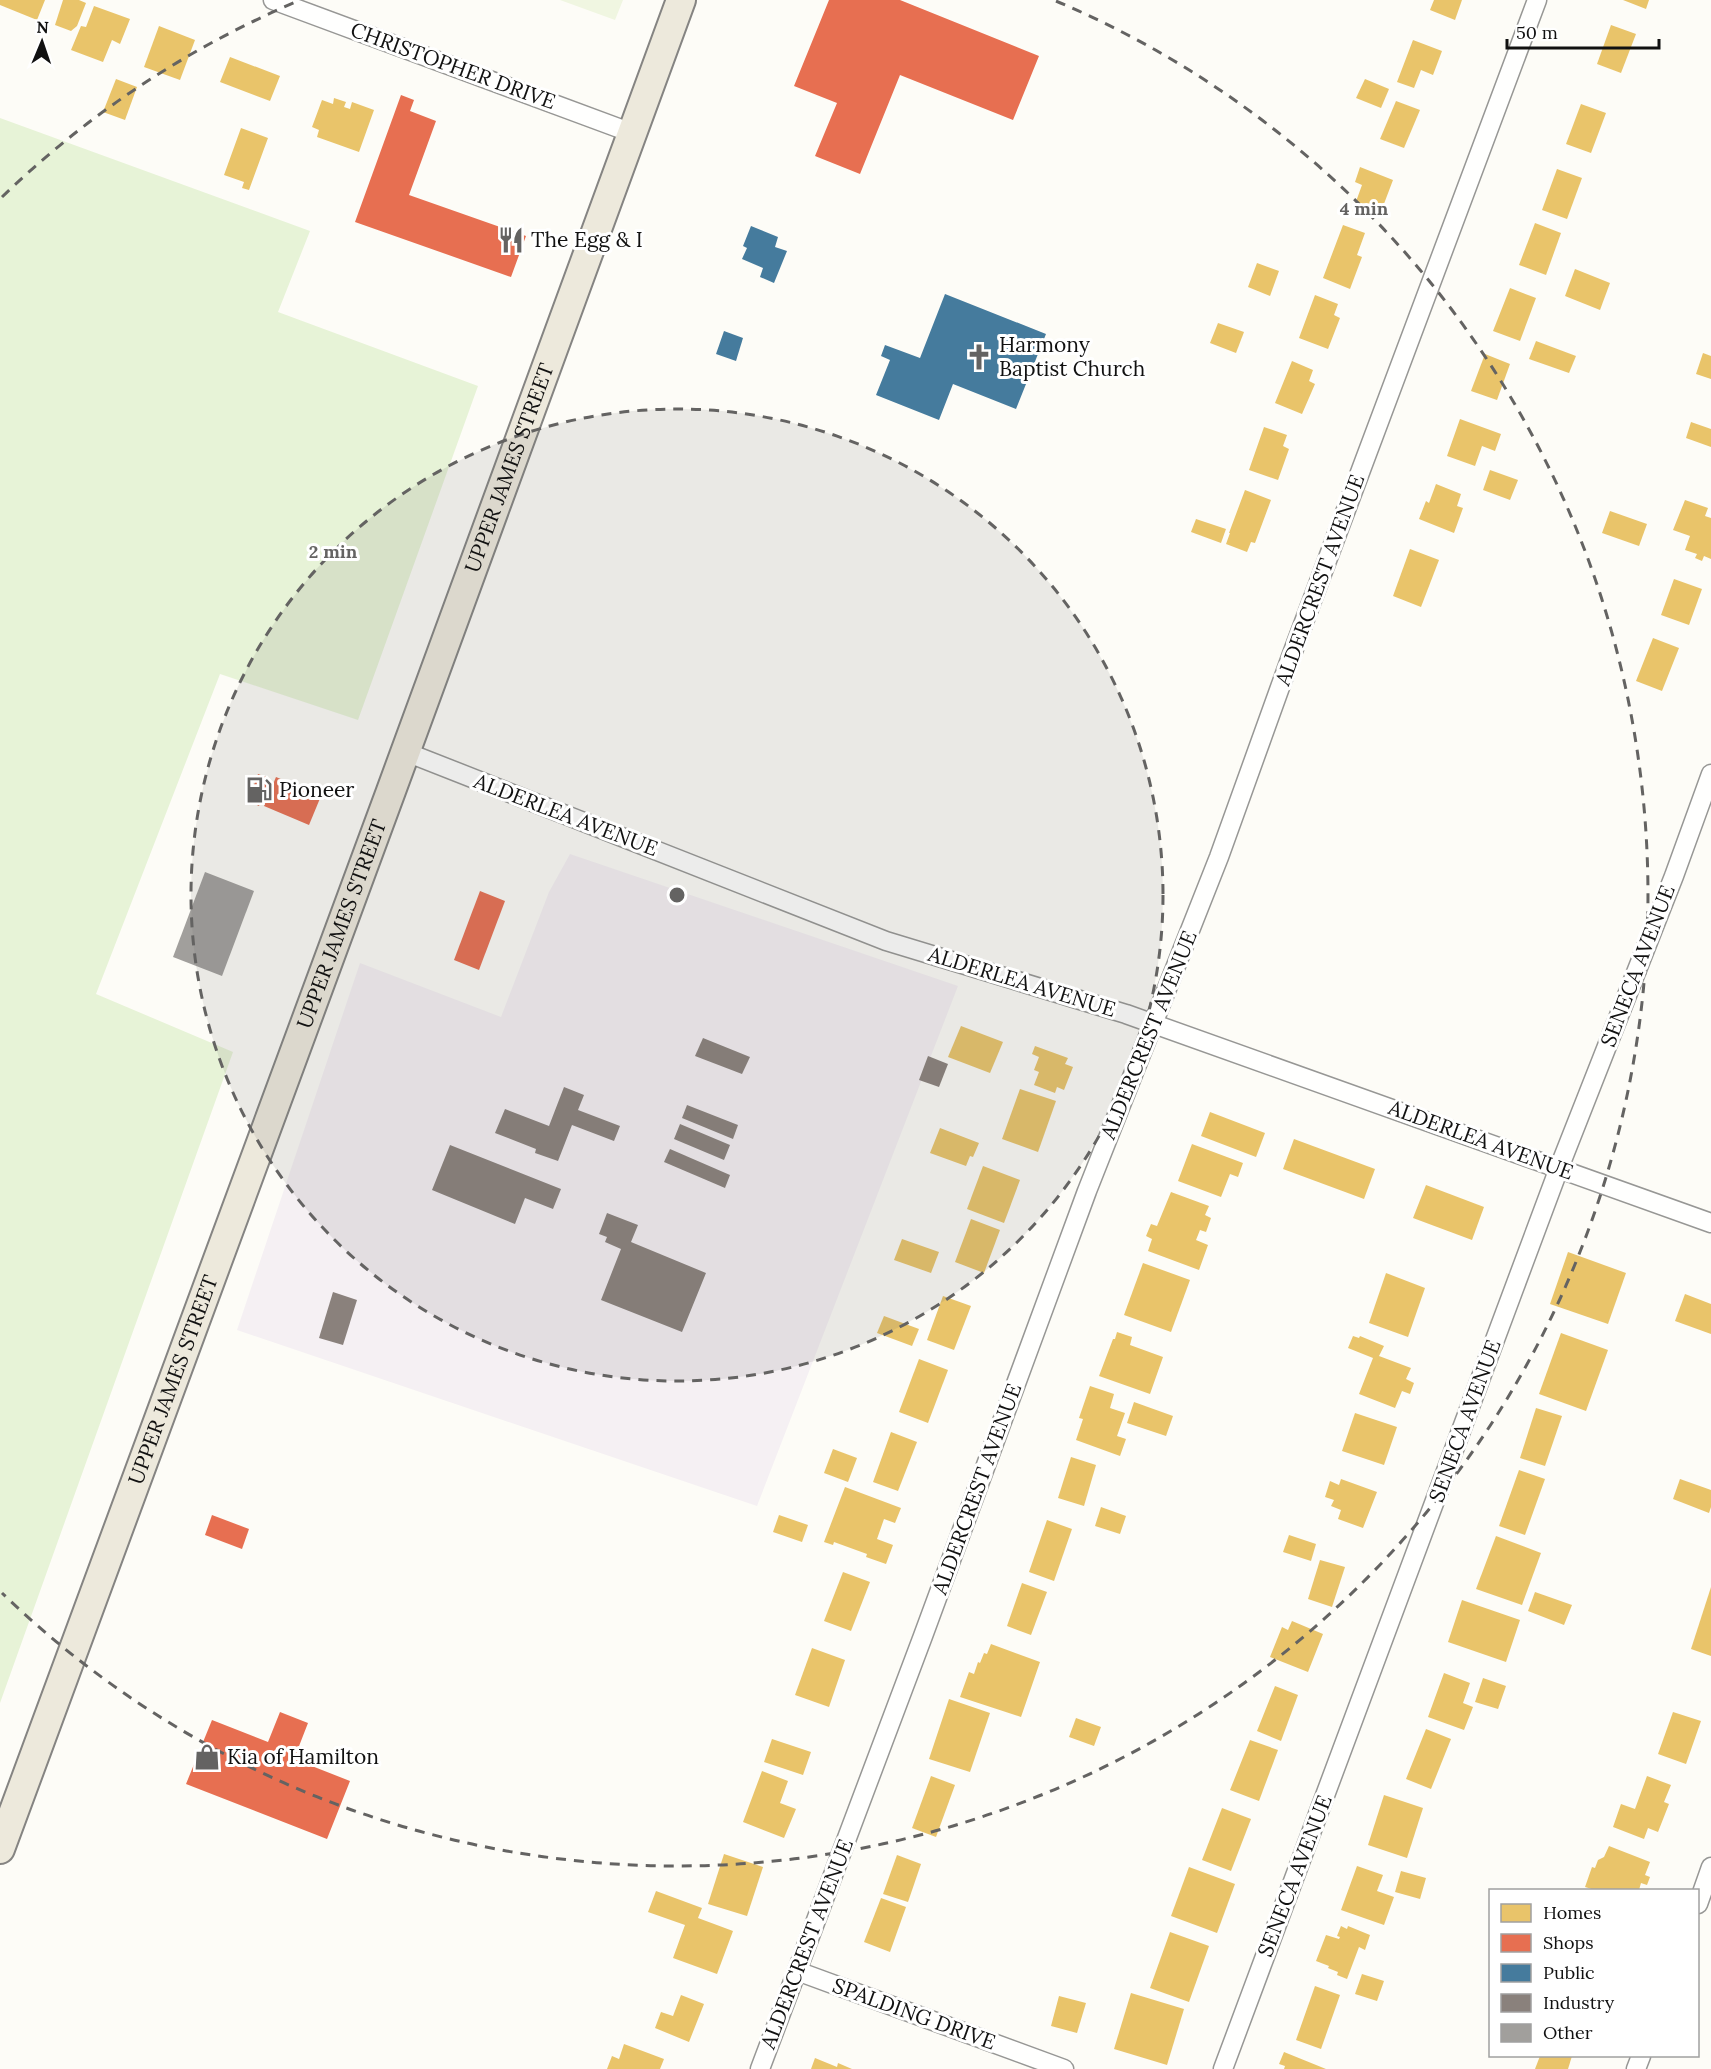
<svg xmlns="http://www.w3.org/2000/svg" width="1711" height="2069" font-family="Lora,serif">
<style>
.industrial{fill:#f5f0f3}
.green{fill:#e7f3d7}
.pitch{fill:#f0f6e1}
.homes{fill:#e9c46a}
.shops{fill:#e76f51}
.public{fill:#457b9d}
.industry{fill:#8a817c}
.building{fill:#a19f9c}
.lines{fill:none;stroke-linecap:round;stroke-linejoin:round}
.minor-casing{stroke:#979795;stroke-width:21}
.primary-casing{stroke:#858482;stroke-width:32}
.minor{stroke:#fffffe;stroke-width:18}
.primary{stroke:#ede9dc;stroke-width:28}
.ring{fill:none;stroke:#646362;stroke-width:3;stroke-dasharray:10 8}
.labels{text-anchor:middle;stroke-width:6;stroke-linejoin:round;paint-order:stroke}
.street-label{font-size:21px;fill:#111;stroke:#fff}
.poi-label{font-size:21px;fill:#111;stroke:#fff;text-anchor:start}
.centre{fill:#646362;stroke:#fff;stroke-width:3}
.ring-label{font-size:18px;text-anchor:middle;font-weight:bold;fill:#646362;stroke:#fff;stroke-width:6;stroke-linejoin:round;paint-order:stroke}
</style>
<rect width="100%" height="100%" fill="#fdfcf7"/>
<path class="industrial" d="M 570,854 L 958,986 L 757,1506 L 237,1330 L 360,963 L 501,1017 L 549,892 Z"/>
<path class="green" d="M 0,118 L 310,231 L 278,312 L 478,386 L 358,720 L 220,674 L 96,994 L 233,1052 L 0,1703 Z"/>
<path class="pitch" d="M 560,0 L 623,0 L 615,20 Z"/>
<g class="homes">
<path d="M 0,0 L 45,0 L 37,20 L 0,5 Z"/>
<path d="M 63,0 L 79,0 L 86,3 L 77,26 L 71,31 L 55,25 Z"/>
<path d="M 1434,0 L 1462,0 L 1455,20 L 1430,10 Z"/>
<path d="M 1623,0 L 1649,0 L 1646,9 Z"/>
<path d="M 94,6 L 130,19 L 120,44 L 112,40 L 103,62 L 71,50 L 81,26 L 86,27 Z"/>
<path d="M 1611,25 L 1636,34 L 1621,73 L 1597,64 Z"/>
<path d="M 159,26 L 195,40 L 180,80 L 144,67 Z"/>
<path d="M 1413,40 L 1442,51 L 1433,75 L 1421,70 L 1414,88 L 1397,82 Z"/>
<path d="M 230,57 L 280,76 L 270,101 L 220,82 Z"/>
<path d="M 116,79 L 137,87 L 125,120 L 103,112 Z"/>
<path d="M 1365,79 L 1389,89 L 1381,108 L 1356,98 Z"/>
<path d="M 334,98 L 346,102 L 344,107 L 350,109 L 352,102 L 374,110 L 359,152 L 317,137 L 319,130 L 312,127 L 322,100 L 333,104 Z"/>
<path d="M 1396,101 L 1420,110 L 1404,148 L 1380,139 Z"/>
<path d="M 1581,104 L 1606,113 L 1591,153 L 1566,144 Z"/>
<path d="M 241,128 L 268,138 L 249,190 L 242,188 L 244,182 L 224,175 Z"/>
<path d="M 1360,167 L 1393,180 L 1379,217 L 1354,207 L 1362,185 L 1355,182 Z"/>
<path d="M 1557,169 L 1582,178 L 1567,219 L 1542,210 Z"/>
<path d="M 1535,223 L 1561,233 L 1546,275 L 1519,265 Z"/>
<path d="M 1343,225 L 1365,233 L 1357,255 L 1362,257 L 1350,289 L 1323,278 Z"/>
<path d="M 1257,263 L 1279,271 L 1270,296 L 1248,287 Z"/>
<path d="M 1575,269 L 1610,283 L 1600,310 L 1565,296 Z"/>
<path d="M 1510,288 L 1536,298 L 1520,341 L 1493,331 Z"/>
<path d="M 1315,295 L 1338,304 L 1334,315 L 1340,318 L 1328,349 L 1299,338 Z"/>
<path d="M 1218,323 L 1244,332 L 1236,353 L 1210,343 Z"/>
<path d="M 1536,341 L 1576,356 L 1569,373 L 1529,359 Z"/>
<path d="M 1703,353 L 1711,356 L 1711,379 L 1696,374 Z"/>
<path d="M 1485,354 L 1510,364 L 1497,400 L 1471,391 Z"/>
<path d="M 1292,361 L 1313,370 L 1309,381 L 1315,384 L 1302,414 L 1275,403 Z"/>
<path d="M 1460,419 L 1501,434 L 1495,451 L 1482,446 L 1475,466 L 1447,456 Z"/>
<path d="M 1691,422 L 1711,429 L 1711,447 L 1686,438 Z"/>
<path d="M 1264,427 L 1287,435 L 1283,446 L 1289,449 L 1278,480 L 1249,470 Z"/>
<path d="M 1490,470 L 1518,480 L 1510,500 L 1483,490 Z"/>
<path d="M 1436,484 L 1461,494 L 1457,506 L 1463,508 L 1454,533 L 1419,519 L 1426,501 L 1429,503 Z"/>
<path d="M 1245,490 L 1271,500 L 1255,543 L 1251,542 L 1247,552 L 1226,544 L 1230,533 L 1229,533 Z"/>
<path d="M 1685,500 L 1708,508 L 1705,516 L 1711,518 L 1711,559 L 1704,556 L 1702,561 L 1695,558 L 1697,554 L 1685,550 L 1690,536 L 1673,530 Z"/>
<path d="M 1610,511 L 1647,524 L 1639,546 L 1602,533 Z"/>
<path d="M 1196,519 L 1226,529 L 1221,543 L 1191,532 Z"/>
<path d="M 1410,549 L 1439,560 L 1421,607 L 1393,596 Z"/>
<path d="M 1674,579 L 1702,589 L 1689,625 L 1661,615 Z"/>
<path d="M 1653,638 L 1679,648 L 1662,691 L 1636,681 Z"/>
<path d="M 961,1026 L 1003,1042 L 990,1073 L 948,1057 Z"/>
<path d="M 1035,1046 L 1068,1058 L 1065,1064 L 1073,1067 L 1064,1090 L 1057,1087 L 1055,1093 L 1034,1085 L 1039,1072 L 1034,1070 L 1039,1057 L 1032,1054 Z"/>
<path d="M 1020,1089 L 1056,1101 L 1038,1152 L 1002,1139 Z"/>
<path d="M 1210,1112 L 1265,1133 L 1256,1157 L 1201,1136 Z"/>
<path d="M 940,1128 L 979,1143 L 973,1157 L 970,1156 L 966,1166 L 930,1153 Z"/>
<path d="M 1294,1139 L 1375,1169 L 1364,1199 L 1283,1169 Z"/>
<path d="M 1192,1144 L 1243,1163 L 1238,1177 L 1230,1174 L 1221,1197 L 1178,1181 Z"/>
<path d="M 983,1166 L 1020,1180 L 1004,1223 L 967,1209 Z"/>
<path d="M 1426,1185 L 1484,1207 L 1472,1240 L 1413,1218 Z"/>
<path d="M 1171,1192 L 1209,1206 L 1205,1215 L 1211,1218 L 1206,1232 L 1200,1230 L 1196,1240 L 1208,1245 L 1199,1270 L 1148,1251 L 1152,1239 L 1146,1236 L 1151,1224 L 1157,1226 Z"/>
<path d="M 971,1219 L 1000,1230 L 984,1273 L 955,1262 Z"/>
<path d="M 902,1239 L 939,1252 L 931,1273 L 894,1260 Z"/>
<path d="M 1568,1252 L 1626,1273 L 1608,1324 L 1550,1304 Z"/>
<path d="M 1143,1263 L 1190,1280 L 1171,1332 L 1124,1315 Z"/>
<path d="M 1386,1273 L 1425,1288 L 1408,1337 L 1369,1323 Z"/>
<path d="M 1685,1294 L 1711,1304 L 1711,1334 L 1675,1321 Z"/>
<path d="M 943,1296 L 971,1306 L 954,1350 L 927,1340 Z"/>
<path d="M 884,1316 L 919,1329 L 912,1346 L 877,1333 Z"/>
<path d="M 1117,1332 L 1132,1337 L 1130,1345 L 1163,1357 L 1150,1394 L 1099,1376 L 1113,1339 L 1115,1339 Z"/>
<path d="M 1561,1333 L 1608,1350 L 1586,1411 L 1539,1394 Z"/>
<path d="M 1353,1336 L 1359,1338 L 1360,1336 L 1384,1346 L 1379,1356 L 1411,1368 L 1406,1379 L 1414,1383 L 1410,1394 L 1402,1391 L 1395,1408 L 1359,1394 L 1373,1358 L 1348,1348 Z"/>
<path d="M 919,1359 L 948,1370 L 928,1423 L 899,1412 Z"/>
<path d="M 1090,1386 L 1114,1394 L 1110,1408 L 1125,1413 L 1117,1436 L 1126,1439 L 1120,1456 L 1076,1440 L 1083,1419 L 1079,1418 Z"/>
<path d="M 1134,1402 L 1173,1416 L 1166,1436 L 1127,1423 Z"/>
<path d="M 1536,1408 L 1562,1416 L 1545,1466 L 1520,1458 Z"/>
<path d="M 1355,1413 L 1397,1427 L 1384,1465 L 1342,1451 Z"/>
<path d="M 891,1432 L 917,1442 L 898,1491 L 873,1482 Z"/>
<path d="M 833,1449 L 857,1458 L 848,1482 L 824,1473 Z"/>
<path d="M 1071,1457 L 1096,1465 L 1084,1506 L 1058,1498 Z"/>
<path d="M 1519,1470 L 1545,1479 L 1525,1535 L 1499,1526 Z"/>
<path d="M 1341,1479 L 1377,1492 L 1363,1528 L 1338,1519 L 1341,1510 L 1331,1506 L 1334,1500 L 1325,1497 L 1330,1481 L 1339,1485 Z"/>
<path d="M 1680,1479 L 1711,1490 L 1711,1507 L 1709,1513 L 1673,1499 Z"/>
<path d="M 845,1487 L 901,1508 L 895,1523 L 884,1519 L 877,1539 L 893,1545 L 886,1564 L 866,1557 L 867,1554 L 834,1542 L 833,1545 L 824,1542 Z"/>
<path d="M 1101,1507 L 1126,1516 L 1120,1534 L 1095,1526 Z"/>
<path d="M 779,1515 L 808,1525 L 802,1542 L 773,1532 Z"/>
<path d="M 1047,1520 L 1072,1529 L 1054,1581 L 1029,1572 Z"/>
<path d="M 1289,1535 L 1316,1544 L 1311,1561 L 1283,1552 Z"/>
<path d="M 1496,1536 L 1541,1553 L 1522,1605 L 1476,1589 Z"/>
<path d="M 1320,1560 L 1345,1567 L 1332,1607 L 1308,1599 Z"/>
<path d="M 843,1572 L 870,1582 L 851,1631 L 824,1621 Z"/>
<path d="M 1022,1583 L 1047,1592 L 1031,1635 L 1007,1626 Z"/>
<path d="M 1711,1587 L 1711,1656 L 1691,1649 Z"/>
<path d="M 1535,1592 L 1572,1605 L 1564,1625 L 1528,1611 Z"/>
<path d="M 1462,1600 L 1520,1620 L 1506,1662 L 1448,1642 Z"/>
<path d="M 1292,1621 L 1323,1634 L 1308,1672 L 1270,1657 L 1282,1627 L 1288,1630 Z"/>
<path d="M 991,1644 L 1040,1662 L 1021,1717 L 960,1697 L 969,1672 L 974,1674 L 978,1662 L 980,1663 L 984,1653 L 987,1654 Z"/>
<path d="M 812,1648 L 845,1660 L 829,1707 L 795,1695 Z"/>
<path d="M 1444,1673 L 1470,1683 L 1463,1703 L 1473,1707 L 1464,1730 L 1428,1717 Z"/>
<path d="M 1483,1678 L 1506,1686 L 1498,1709 L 1475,1702 Z"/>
<path d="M 1275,1686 L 1298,1695 L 1281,1741 L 1257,1731 Z"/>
<path d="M 949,1699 L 990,1713 L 970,1772 L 929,1759 Z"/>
<path d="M 1673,1712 L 1701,1721 L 1686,1764 L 1658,1754 Z"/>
<path d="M 1076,1718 L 1101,1727 L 1094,1746 L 1069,1737 Z"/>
<path d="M 1426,1729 L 1451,1739 L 1431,1789 L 1406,1779 Z"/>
<path d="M 772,1739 L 811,1752 L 803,1775 L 764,1762 Z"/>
<path d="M 1250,1740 L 1278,1750 L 1259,1801 L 1230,1790 Z"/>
<path d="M 762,1771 L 788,1781 L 780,1803 L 796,1809 L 784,1838 L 743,1822 Z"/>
<path d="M 931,1776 L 955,1785 L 936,1837 L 912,1828 Z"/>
<path d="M 1647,1776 L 1671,1785 L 1664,1802 L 1669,1804 L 1658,1832 L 1648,1828 L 1644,1839 L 1613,1827 L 1621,1804 L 1635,1809 Z"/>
<path d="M 1384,1795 L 1423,1808 L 1407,1858 L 1368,1845 Z"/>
<path d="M 1222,1808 L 1251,1819 L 1231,1871 L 1202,1860 Z"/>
<path d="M 1609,1846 L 1650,1862 L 1645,1875 L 1650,1877 L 1647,1885 L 1641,1883 L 1639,1890 L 1595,1890 L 1585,1887 L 1592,1867 L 1595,1868 L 1598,1860 L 1604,1857 Z"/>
<path d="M 724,1854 L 763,1867 L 747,1916 L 708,1904 Z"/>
<path d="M 897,1855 L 921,1864 L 908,1902 L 883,1894 Z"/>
<path d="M 1357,1866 L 1383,1875 L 1377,1891 L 1394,1897 L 1384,1925 L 1341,1910 Z"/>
<path d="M 1189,1867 L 1235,1884 L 1217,1933 L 1171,1916 Z"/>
<path d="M 1401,1871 L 1426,1878 L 1420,1899 L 1395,1892 Z"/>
<path d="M 656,1891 L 702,1908 L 698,1918 L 733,1931 L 717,1974 L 673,1958 L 685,1925 L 648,1912 Z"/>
<path d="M 881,1898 L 906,1907 L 890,1952 L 864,1942 Z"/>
<path d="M 1341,1926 L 1347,1929 L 1348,1926 L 1370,1935 L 1365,1950 L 1359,1947 L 1347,1979 L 1337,1975 L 1338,1972 L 1328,1968 L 1329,1966 L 1316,1961 L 1326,1935 L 1339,1939 L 1340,1937 L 1337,1936 Z"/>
<path d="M 1170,1932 L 1209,1946 L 1189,2002 L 1150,1988 Z"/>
<path d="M 1362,1974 L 1384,1981 L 1377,2001 L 1355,1994 Z"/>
<path d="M 1315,1986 L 1340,1995 L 1321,2049 L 1296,2040 Z"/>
<path d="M 1131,1993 L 1184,2009 L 1167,2065 L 1114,2049 Z"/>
<path d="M 681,1995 L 704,2004 L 689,2042 L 655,2028 L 661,2012 L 673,2016 Z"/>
<path d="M 1059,1996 L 1086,2003 L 1077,2033 L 1051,2026 Z"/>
<path d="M 624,2044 L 664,2059 L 660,2069 L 607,2069 L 612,2056 L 619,2059 Z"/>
<path d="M 1284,2052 L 1326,2069 L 1284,2069 L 1285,2066 L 1279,2064 Z"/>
<path d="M 1540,2056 L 1572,2056 L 1568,2069 L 1535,2069 Z"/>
<path d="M 815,2058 L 837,2067 L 838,2063 L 852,2069 L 811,2069 Z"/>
</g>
<g class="shops">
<path d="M 829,0 L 900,0 L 1039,56 L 1013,120 L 900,75 L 860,174 L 815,156 L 837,103 L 794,86 Z"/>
<path d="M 401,95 L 414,100 L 410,111 L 436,121 L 409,195 L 526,236 L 511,277 L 355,222 Z"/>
<path d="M 258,774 L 269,778 L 259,806 L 248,801 Z"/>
<path d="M 276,777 L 321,796 L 309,825 L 264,806 Z"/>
<path d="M 480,891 L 505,901 L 479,970 L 454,960 Z"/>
<path d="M 212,1515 L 249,1529 L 242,1549 L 205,1535 Z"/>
<path d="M 280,1712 L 308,1723 L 294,1759 L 350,1781 L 327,1839 L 186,1784 L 212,1720 L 268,1742 Z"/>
</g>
<g class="public">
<path d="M 751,226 L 778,237 L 775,247 L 787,251 L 774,283 L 760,277 L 763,268 L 742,259 L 747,248 L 743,246 Z"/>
<path d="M 945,294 L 1046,334 L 1016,409 L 953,384 L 939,420 L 876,395 L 890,360 L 881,356 L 885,345 L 920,358 Z"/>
<path d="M 724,331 L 743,338 L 736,361 L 716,354 Z"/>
</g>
<g class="industry">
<path d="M 703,1038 L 750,1057 L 742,1074 L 695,1056 Z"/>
<path d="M 928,1056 L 948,1064 L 939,1087 L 919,1080 Z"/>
<path d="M 564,1087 L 584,1095 L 578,1110 L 620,1126 L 614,1141 L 572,1125 L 558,1161 L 535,1153 L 536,1149 L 495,1133 L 505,1109 L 549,1126 Z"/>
<path d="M 687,1105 L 738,1125 L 733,1139 L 682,1118 Z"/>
<path d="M 680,1124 L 730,1145 L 724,1160 L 674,1139 Z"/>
<path d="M 450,1145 L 561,1189 L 553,1209 L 525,1198 L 515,1224 L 432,1190 Z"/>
<path d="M 670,1149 L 730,1175 L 725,1188 L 664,1162 Z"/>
<path d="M 607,1213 L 638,1225 L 631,1242 L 706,1273 L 682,1332 L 601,1300 L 621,1249 L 605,1242 L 607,1237 L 599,1234 Z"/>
<path d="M 333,1292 L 357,1300 L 343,1345 L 319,1338 Z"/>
</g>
<path class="building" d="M 205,872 L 254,891 L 222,976 L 173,957 Z"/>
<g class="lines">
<g class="minor-casing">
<g id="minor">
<path d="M 273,0 L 632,133"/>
<path d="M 406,752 L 886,941 L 1126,1014 L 1711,1223"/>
<path d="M 1698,1904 L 1711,1867"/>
<path d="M 797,1971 L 1064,2069"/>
<path d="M 760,2069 L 923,1636 L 1087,1191 L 1219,857 L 1292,654 L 1537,0"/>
<path d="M 1223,2069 L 1559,1168 L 1674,876 L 1711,774"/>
<path d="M 1636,2069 L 1641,2056"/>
</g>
</g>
<g class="primary-casing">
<g id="primary">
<path id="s1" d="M 0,1849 L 391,791 L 681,0"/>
</g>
</g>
<use href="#minor" class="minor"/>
<use href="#primary" class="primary"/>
</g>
<circle cx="677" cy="895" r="486" fill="#646362" fill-opacity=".12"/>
<g class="ring">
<circle cx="677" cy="895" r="486"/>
<path d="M2 197A971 971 0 0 1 298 1M1056 1A971 971 0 1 1 2 1593"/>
</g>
<defs>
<g id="restaurant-bare" transform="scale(2.07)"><path d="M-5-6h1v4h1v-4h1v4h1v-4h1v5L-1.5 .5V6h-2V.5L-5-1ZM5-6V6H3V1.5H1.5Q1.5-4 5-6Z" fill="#646362" stroke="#fff" stroke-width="2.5" paint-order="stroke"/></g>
<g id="church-bare" transform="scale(2.07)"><path d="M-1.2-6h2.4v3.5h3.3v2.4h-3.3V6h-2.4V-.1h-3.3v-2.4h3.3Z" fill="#646362" stroke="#fff" stroke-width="2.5" paint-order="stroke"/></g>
<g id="fuel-bare" transform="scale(2.07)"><path d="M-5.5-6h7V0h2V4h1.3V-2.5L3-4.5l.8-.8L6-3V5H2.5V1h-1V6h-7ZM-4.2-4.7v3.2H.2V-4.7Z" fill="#646362" stroke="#fff" stroke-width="2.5" paint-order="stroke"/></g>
<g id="shop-bare" transform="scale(2.07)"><path d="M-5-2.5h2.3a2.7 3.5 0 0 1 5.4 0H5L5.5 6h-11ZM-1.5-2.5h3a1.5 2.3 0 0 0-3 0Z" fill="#646362" stroke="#fff" stroke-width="2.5" paint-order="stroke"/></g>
</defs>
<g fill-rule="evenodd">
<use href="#restaurant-bare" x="511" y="240"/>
<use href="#church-bare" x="979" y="357"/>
<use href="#fuel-bare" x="259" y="790"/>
<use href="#shop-bare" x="207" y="1757"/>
</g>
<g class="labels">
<g class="street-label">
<text transform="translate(453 66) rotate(20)" y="7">CHRISTOPHER DRIVE</text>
<text dy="7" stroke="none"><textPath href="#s1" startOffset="1472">UPPER JAMES STREET</textPath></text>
<text transform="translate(1320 580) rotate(-70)" y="7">ALDERCREST AVENUE</text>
<text transform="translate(566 815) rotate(21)" y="7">ALDERLEA AVENUE</text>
<text dy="7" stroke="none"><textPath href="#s1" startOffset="986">UPPER JAMES STREET</textPath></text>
<text transform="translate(1638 966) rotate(-69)" y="7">SENECA AVENUE</text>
<text transform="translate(1022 982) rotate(17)" y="7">ALDERLEA AVENUE</text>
<text transform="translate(1149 1035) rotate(-68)" y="7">ALDERCREST AVENUE</text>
<text transform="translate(1481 1140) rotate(20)" y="7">ALDERLEA AVENUE</text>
<text dy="7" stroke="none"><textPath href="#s1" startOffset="500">UPPER JAMES STREET</textPath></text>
<text transform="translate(1465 1421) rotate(-70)" y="7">SENECA AVENUE</text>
<text transform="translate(977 1489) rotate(-70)" y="7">ALDERCREST AVENUE</text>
<text transform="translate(1295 1876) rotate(-69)" y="7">SENECA AVENUE</text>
<text transform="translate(807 1944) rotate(-69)" y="7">ALDERCREST AVENUE</text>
<text transform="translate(914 2014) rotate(20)" y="7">SPALDING DRIVE</text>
</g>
<g class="poi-label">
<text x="531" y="247">The Egg &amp; I</text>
<text x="999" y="352">Harmony<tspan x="999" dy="24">Baptist Church</tspan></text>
<text x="279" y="797">Pioneer</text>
<text x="227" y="1764">Kia of Hamilton</text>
</g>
</g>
<circle cx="677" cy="895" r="9" class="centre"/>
<g class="ring-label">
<text x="1364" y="215">4 min</text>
<text x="333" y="558">2 min</text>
</g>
<rect x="1489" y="1889" width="210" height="168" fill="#ffffff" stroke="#a0a0a0" stroke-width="1.5"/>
<rect x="1501" y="1904" width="30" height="18" fill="#e9c46a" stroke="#a0a0a0" stroke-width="1.5"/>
<text x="1543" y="1919" font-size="18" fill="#111111">Homes</text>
<rect x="1501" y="1934" width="30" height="18" fill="#e76f51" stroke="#a0a0a0" stroke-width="1.5"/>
<text x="1543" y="1949" font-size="18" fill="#111111">Shops</text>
<rect x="1501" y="1964" width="30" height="18" fill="#457b9d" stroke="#a0a0a0" stroke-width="1.5"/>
<text x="1543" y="1979" font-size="18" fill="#111111">Public</text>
<rect x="1501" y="1994" width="30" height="18" fill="#8a817c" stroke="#a0a0a0" stroke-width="1.5"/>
<text x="1543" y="2009" font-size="18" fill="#111111">Industry</text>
<rect x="1501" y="2024" width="30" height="18" fill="#a19f9c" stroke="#a0a0a0" stroke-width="1.5"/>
<text x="1543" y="2039" font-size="18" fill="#111111">Other</text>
<g transform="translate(42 42) rotate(2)" stroke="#ffffff" stroke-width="4.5" paint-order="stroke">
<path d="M0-4.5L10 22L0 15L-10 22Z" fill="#111111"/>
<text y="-9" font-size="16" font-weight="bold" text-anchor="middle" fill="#111111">N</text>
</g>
<path d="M1507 39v9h152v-9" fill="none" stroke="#111111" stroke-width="3"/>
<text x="1516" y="39" font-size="18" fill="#111111" stroke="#ffffff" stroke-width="4.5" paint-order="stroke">50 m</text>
</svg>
